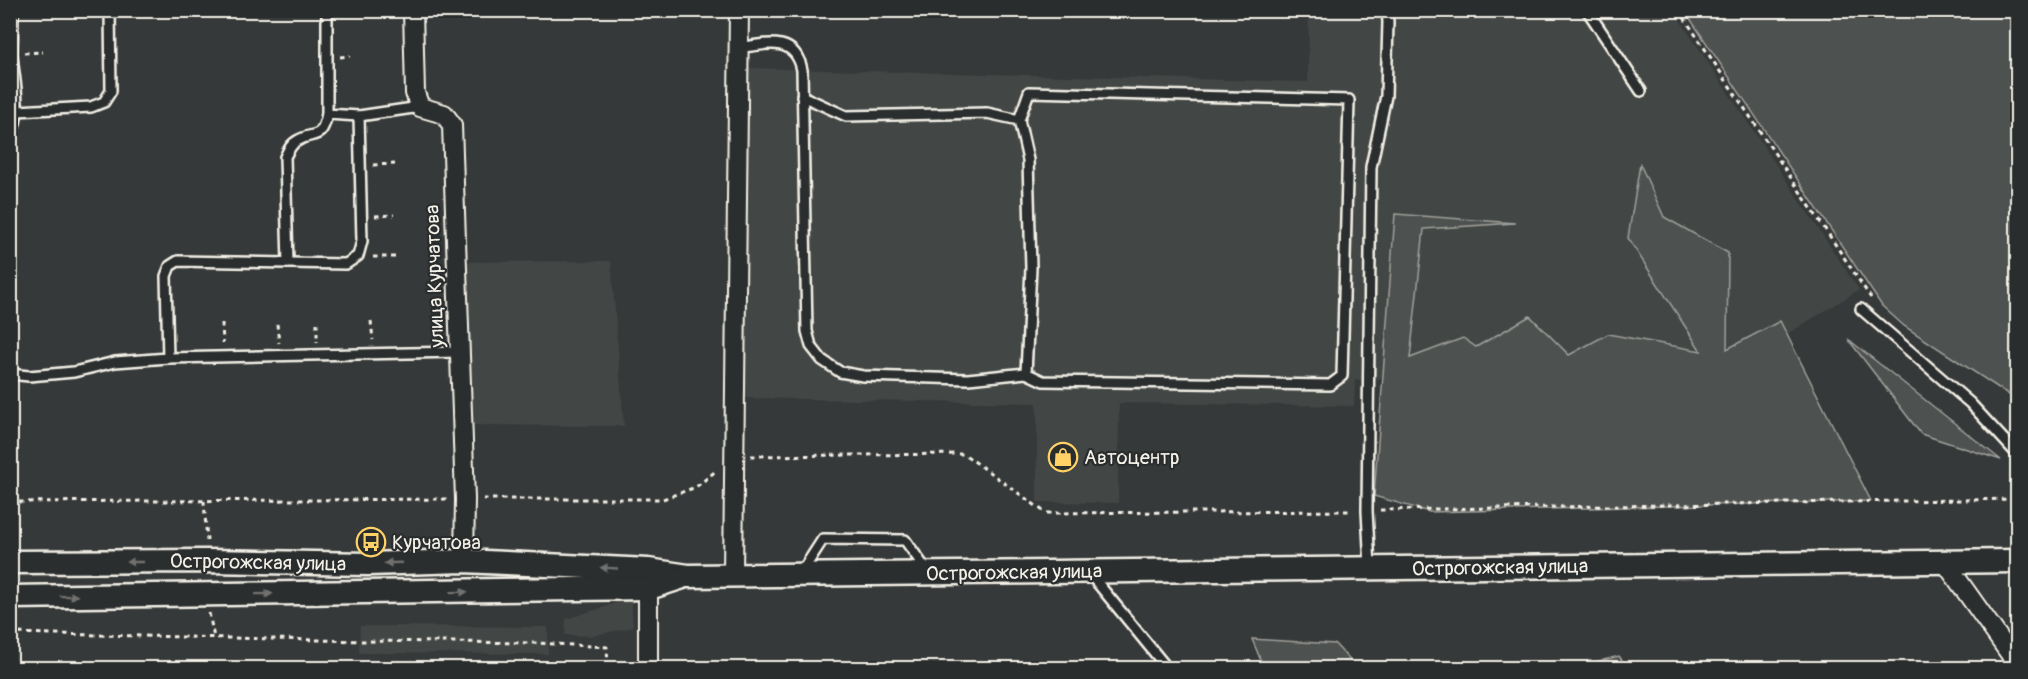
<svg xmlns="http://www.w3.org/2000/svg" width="2028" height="679" font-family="Pangolin,sans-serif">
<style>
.built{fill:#434645}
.green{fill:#4e514f;stroke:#a1a19c;stroke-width:1.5}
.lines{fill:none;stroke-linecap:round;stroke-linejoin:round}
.service-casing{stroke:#f4f1e8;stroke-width:14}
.minor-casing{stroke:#f4f1e8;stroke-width:22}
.tertiary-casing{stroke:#f4f1e8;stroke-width:27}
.path{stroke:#f4f1e8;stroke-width:3;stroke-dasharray:4.5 4.5;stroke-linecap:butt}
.service{stroke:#2a2d2e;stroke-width:9}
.minor{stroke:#2a2d2e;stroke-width:18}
.tertiary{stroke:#2a2d2e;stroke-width:22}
.oneway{fill:#71726f}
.labels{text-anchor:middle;stroke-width:4.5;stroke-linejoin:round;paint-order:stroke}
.street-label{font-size:20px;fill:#f4f1e8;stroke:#2a2d2e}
.poi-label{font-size:20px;fill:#f4f1e8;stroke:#2a2d2e;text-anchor:start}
</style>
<rect width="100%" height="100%" fill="#363939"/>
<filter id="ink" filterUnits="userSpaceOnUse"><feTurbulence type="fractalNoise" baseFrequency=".0167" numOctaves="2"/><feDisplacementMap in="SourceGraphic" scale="12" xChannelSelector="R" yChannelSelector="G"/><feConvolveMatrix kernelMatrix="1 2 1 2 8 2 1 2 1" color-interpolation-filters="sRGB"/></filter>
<g filter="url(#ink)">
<g class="built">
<path d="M 1309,11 L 1674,11 L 1859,290 L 1735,366 L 1355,380 L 1354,406 L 1119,403 L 1118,503 L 1037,502 L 1037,403 L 743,398 L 747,68 L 1308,82 Z"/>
<path d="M 611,261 L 624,426 L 469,425 L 465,262 Z"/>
<path d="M 631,596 L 633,627 L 592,636 L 565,635 L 566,619 L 605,607 Z"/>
<path d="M 360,626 L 548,627 L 548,654 L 359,653 Z"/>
</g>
<g class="green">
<path d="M 1685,11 L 2017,11 L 2017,400 L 1904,326 L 1882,306 Z"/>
<path d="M 1640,164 L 1664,217 L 1728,253 L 1727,349 L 1780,321 L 1871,501 L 1429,512 L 1374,496 L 1395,214 L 1515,223 L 1424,229 L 1410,358 L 1463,338 L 1476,347 L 1530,316 L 1569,355 L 1608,334 L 1701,351 L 1628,238 Z"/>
<path d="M 1848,339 L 2001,460 L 1921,434 Z"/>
<path d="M 1252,639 L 1335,644 L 1357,668 L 1264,668 Z"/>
<path d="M 1619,656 L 1628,668 L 1572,668 Z"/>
</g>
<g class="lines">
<g class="service-casing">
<g id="service">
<path d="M 327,10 L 327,114 L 359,116"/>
<path d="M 1587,10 L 1641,91"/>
<path d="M 738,48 C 766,44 795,35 802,70 L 807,331 L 811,346 L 822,360 L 840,372 L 863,376 L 968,379 L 1026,373"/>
<path d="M 802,96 L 846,116 L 987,113 L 1019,120 L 1028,160 L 1031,268 L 1026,373 L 1043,381 L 1330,385 L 1342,376 L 1349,100 L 1029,92 L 1019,120"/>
<path d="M 17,111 L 91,107 L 104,102 L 111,91 L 110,10"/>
<path d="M 10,136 C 24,112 13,79 12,53 C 12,39 13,25 13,10"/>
<path d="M 288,263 L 285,157 C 288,151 291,144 297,141 C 314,130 321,143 327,114"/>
<path d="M 1861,309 L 1970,403 L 2018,455"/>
<path d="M 168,358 L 166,276 L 170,266 L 178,261 L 346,264 L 358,256 L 362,241 L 359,116 L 420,107"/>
<path d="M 10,374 L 29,376 L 74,372 L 115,362 L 168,358 L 459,352"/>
<path d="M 1370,567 L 1367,511 L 1371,167 L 1386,96 L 1388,22 L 1387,10"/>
<path d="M 801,573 L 823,539 L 905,540 L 927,571"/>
<path d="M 1091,575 L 1167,668"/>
</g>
</g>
<g class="minor-casing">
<g id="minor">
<path d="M 413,10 L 415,93 L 420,107 L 444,114 L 452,125 L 465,499 L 464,561"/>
<path d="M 1945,562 L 2018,665"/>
<path d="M 733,575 L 739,10"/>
<path d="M 648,668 L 648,575"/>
</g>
</g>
<g class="tertiary-casing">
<g id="tertiary">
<path d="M 10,562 L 208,561 L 368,564 L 464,561 L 648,570 L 688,576 L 2018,561"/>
<path d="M 10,597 L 649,588 L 680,578"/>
</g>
</g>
<g class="path">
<path d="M 1679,10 L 1871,298"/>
<path d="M 24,53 L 43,52"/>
<path d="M 340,57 L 350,56"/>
<path d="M 373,165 L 395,164"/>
<path d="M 375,216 L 394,215"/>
<path d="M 373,257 L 395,257"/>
<path d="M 371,321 L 373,340"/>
<path d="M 222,323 L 223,343"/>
<path d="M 317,323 L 317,342"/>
<path d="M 277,324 L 279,343"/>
<path d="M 751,456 L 964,454 L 1046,513 L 1353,511"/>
<path d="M 483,499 L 663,499 L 696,487 L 717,470"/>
<path d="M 204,501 L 207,541"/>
<path d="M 10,502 L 449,499"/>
<path d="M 1380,510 L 2018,499"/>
<path d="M 209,613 L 214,638"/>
<path d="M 10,633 L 362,641 L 536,643 L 607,647 L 608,668"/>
<path d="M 1019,662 L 1021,668"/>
</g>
<use href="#service" class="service"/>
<use href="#minor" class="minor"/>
<use href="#tertiary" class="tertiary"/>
</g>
<defs><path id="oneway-solid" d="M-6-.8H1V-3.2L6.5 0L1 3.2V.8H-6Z" transform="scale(1.5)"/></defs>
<g class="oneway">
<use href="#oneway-solid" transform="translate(135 562) rotate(180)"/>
<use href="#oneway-solid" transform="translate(393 563) rotate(178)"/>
<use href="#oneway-solid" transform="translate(609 568) rotate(-177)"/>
<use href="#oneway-solid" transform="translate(459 592) rotate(-1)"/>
<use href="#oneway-solid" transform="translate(264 594) rotate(-1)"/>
<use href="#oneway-solid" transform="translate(69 596) rotate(-1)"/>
</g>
</g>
<defs>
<g id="shop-ring" transform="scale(1.5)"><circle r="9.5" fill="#2a2d2e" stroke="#ffd166" stroke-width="1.5"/><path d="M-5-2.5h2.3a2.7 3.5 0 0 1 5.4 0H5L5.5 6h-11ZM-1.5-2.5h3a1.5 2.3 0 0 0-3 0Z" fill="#ffd166"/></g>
<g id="bus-ring" transform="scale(1.5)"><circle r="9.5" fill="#2a2d2e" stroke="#ffd166" stroke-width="1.5"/><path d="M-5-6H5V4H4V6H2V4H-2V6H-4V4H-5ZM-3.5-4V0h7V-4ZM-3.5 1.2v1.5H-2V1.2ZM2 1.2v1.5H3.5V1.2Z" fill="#ffd166"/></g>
</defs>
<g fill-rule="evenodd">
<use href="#shop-ring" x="1063" y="457"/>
<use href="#bus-ring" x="371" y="542"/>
</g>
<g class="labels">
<g class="street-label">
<text transform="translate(434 276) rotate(-92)" y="7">улица Курчатова</text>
<text transform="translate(258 562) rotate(1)" y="7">Острогожская улица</text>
<text transform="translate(1500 567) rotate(-1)" y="7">Острогожская улица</text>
<text transform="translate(1014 572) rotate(-1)" y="7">Острогожская улица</text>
</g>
<g class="poi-label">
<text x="1084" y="464">Автоцентр</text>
<text x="392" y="549">Курчатова</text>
</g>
</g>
<rect width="2028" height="679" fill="none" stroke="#2a2d2e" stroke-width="36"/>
<rect x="18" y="18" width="1992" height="643" fill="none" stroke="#f4f1e8" stroke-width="2" filter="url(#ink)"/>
</svg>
